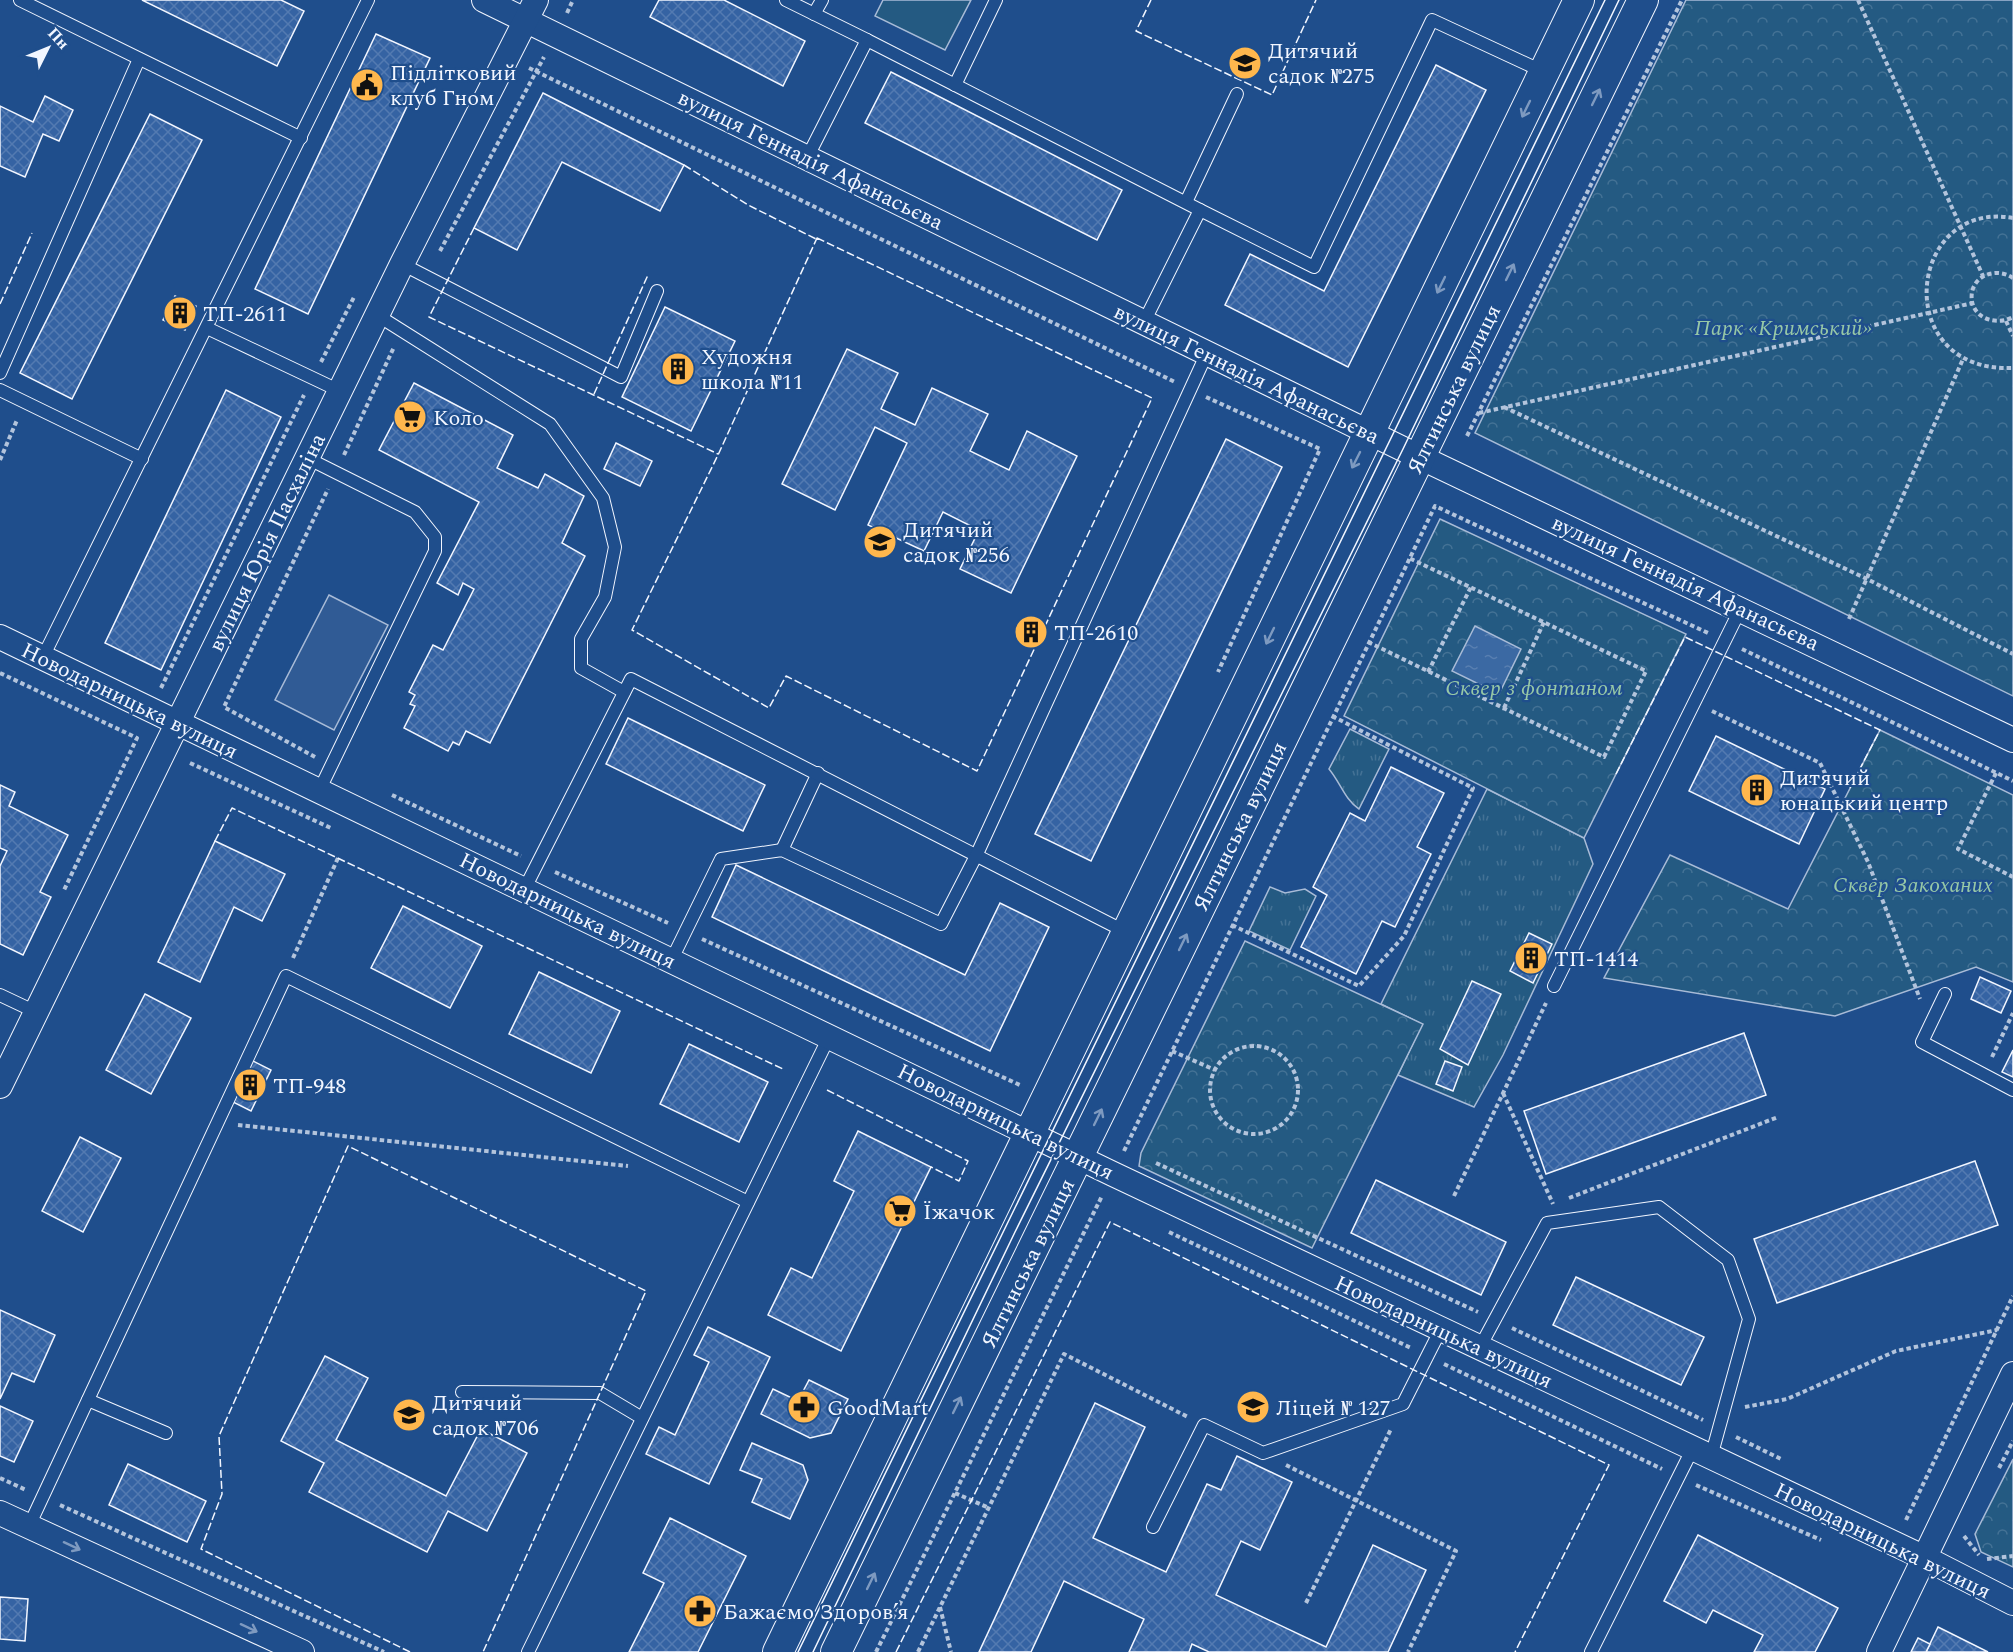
<svg xmlns="http://www.w3.org/2000/svg" width="2013" height="1652" font-family="Spectral,serif">
<style>
.grass{fill:url(#grass-tufts);stroke:#a8bbd7;stroke-width:1.5}
.park{fill:url(#park-crowns);stroke:#a8bbd7;stroke-width:1.5}
.garden{fill:#245a82;stroke:#a8bbd7;stroke-width:1.5}
.parking{fill:#305b95;stroke:#a8bbd7;stroke-width:1.5}
.water{fill:url(#water-ripples);stroke:#a8bbd7;stroke-width:1.5}
.building{fill:url(#building-cross-hatch);stroke:#f2f6ff;stroke-width:1.5}
.lines{fill:none;stroke-linecap:round;stroke-linejoin:round}
.service-casing{stroke:#f2f6ff;stroke-width:14}
.minor-casing{stroke:#f2f6ff;stroke-width:26}
.tertiary-casing{stroke:#f2f6ff;stroke-width:32}
.path{stroke:#b3c4dc;stroke-width:4;stroke-dasharray:4.5 3;stroke-linecap:butt}
.service{stroke:#1f4e8c;stroke-width:12}
.minor{stroke:#1f4e8c;stroke-width:24}
.tertiary{stroke:#1f4e8c;stroke-width:30}
.tram{stroke:#f2f6ff;stroke-width:1.5}
.fence{stroke:#f2f6ff;stroke-width:1.5;stroke-dasharray:8 3;stroke-linecap:butt}
.oneway{stroke:#7e9ac0}
.labels{text-anchor:middle;stroke-width:4.5;stroke-linejoin:round;paint-order:stroke}
.poi-label{font-size:22px;fill:#f2f6ff;stroke:#1f4e8c;text-anchor:start}
.street-label{font-size:22px;fill:#f2f6ff;stroke:#1f4e8c}
.park-label{font-size:22px;font-style:italic;fill:#97c8a6;stroke:#1f4e8c}
</style>
<defs>
<pattern id="grass-tufts" width="24" height="20" patternUnits="userSpaceOnUse" patternTransform="scale(1.5)"><rect width="24" height="20" fill="#245a82"/><path d="M3 7l-1-3M5 7V3M7 7l1-3M15 17l-1-3M17 17v-4M19 17l1-3" fill="none" stroke="#447295"/></pattern>
<pattern id="park-crowns" width="20" height="18" patternUnits="userSpaceOnUse" patternTransform="scale(1.5)"><rect width="20" height="18" fill="#245a82"/><path d="M2 6a3 3 0 1 1 6 0M12 15a3 3 0 1 1 6 0" fill="none" stroke="#447295"/></pattern>
<pattern id="water-ripples" width="26" height="14" patternUnits="userSpaceOnUse" patternTransform="scale(1.5)"><rect width="26" height="14" fill="#3b69a3"/><path d="M2 4q2-2 4 0t4 0M15 11q2-2 4 0t4 0" fill="none" stroke="#587fb1"/></pattern>
<pattern id="building-cross-hatch" width="8" height="8" patternUnits="userSpaceOnUse" patternTransform="scale(1.5)"><rect width="8" height="8" fill="#3563a3"/><path d="M0 0l8 8M0 8l8-8" fill="none" stroke="#537ab1"/></pattern>
</defs>
<rect width="100%" height="100%" fill="#1f4e8c"/>
<g class="grass">
<path d="M 1350,729 L 1389,749 L 1359,809 C 1345,800 1340,782 1329,769 Z"/>
<path d="M 1487,789 L 1584,838 L 1593,864 L 1503,1055 L 1474,1107 L 1398,1075 L 1422,1024 L 1381,1004 Z"/>
<path d="M 1270,887 L 1285,893 L 1305,889 L 1316,896 L 1290,950 L 1249,931 Z"/>
</g>
<g class="park">
<path d="M 1686,0 L 2013,0 L 2013,696 L 1475,433 Z"/>
<path d="M 1440,519 L 1686,634 L 1584,838 L 1344,716 Z"/>
<path d="M 1880,730 L 2013,795 L 2013,982 L 1976,967 L 1835,1016 L 1604,978 L 1670,855 L 1788,909 Z"/>
<path d="M 1245,941 L 1423,1024 L 1312,1248 L 1139,1166 L 1141,1153 Z"/>
<path d="M 2013,1459 L 2013,1567 L 1981,1552 L 1975,1534 Z"/>
</g>
<path class="garden" d="M 883,0 L 971,0 L 945,50 L 875,16 Z"/>
<path class="parking" d="M 329,595 L 388,625 L 334,730 L 275,700 Z"/>
<path class="water" d="M 1475,626 L 1521,649 L 1499,694 L 1452,671 Z"/>
<g class="building">
<path d="M 142,0 L 281,0 L 304,11 L 277,66 Z"/>
<path d="M 659,0 L 724,0 L 805,41 L 783,86 L 650,17 Z"/>
<path d="M 376,34 L 430,58 L 308,314 L 255,289 Z"/>
<path d="M 1436,65 L 1486,90 L 1348,367 L 1225,305 L 1250,254 L 1324,291 Z"/>
<path d="M 891,72 L 1122,190 L 1097,240 L 865,123 Z"/>
<path d="M 543,93 L 684,165 L 660,211 L 562,162 L 517,250 L 474,228 Z"/>
<path d="M 45,96 L 73,110 L 59,141 L 43,134 L 25,177 L 0,166 L 0,106 L 33,122 Z"/>
<path d="M 150,114 L 202,140 L 72,399 L 20,373 Z"/>
<path d="M 175,296 L 196,306 L 185,330 L 163,320 Z"/>
<path d="M 665,307 L 735,341 L 691,431 L 622,397 Z"/>
<path d="M 847,349 L 898,373 L 881,409 L 915,425 L 932,388 L 988,414 L 970,451 L 1009,470 L 1027,431 L 1077,456 L 1011,593 L 960,569 L 979,530 L 943,512 L 924,551 L 868,525 L 907,443 L 875,427 L 835,510 L 782,484 Z"/>
<path d="M 414,383 L 513,435 L 497,468 L 538,488 L 545,474 L 584,496 L 562,543 L 585,556 L 490,743 L 466,731 L 459,745 L 453,742 L 448,751 L 404,728 L 415,706 L 410,704 L 415,695 L 409,692 L 433,645 L 443,650 L 474,589 L 463,583 L 458,595 L 437,583 L 479,502 L 379,450 Z"/>
<path d="M 226,390 L 281,417 L 161,670 L 105,643 Z"/>
<path d="M 1226,439 L 1282,467 L 1091,861 L 1035,834 Z"/>
<path d="M 616,443 L 652,461 L 640,486 L 604,469 Z"/>
<path d="M 1028,617 L 1044,625 L 1034,646 L 1018,639 Z"/>
<path d="M 628,718 L 765,785 L 743,831 L 606,764 Z"/>
<path d="M 1716,736 L 1825,789 L 1799,844 L 1689,791 Z"/>
<path d="M 1391,767 L 1444,793 L 1417,847 L 1431,854 L 1395,927 L 1382,921 L 1356,974 L 1301,947 L 1327,895 L 1313,887 L 1350,813 L 1365,821 Z"/>
<path d="M 0,785 L 15,792 L 9,806 L 68,835 L 40,892 L 51,897 L 23,955 L 0,944 L 0,866 L 7,851 L 0,848 Z"/>
<path d="M 215,841 L 285,874 L 262,921 L 234,907 L 200,982 L 158,962 Z"/>
<path d="M 736,865 L 965,975 L 1000,903 L 1049,927 L 990,1051 L 712,917 Z"/>
<path d="M 403,906 L 482,946 L 450,1008 L 371,968 Z"/>
<path d="M 1529,933 L 1552,944 L 1533,983 L 1510,971 Z"/>
<path d="M 539,972 L 620,1011 L 591,1073 L 509,1034 Z"/>
<path d="M 1980,977 L 2011,991 L 2001,1013 L 1971,999 Z"/>
<path d="M 1472,981 L 1501,994 L 1468,1065 L 1440,1049 Z"/>
<path d="M 145,994 L 191,1018 L 151,1094 L 106,1070 Z"/>
<path d="M 1744,1033 L 1766,1095 L 1546,1174 L 1524,1111 Z"/>
<path d="M 689,1044 L 768,1082 L 739,1142 L 660,1104 Z"/>
<path d="M 2013,1050 L 2013,1077 L 2002,1072 Z"/>
<path d="M 249,1059 L 271,1070 L 251,1111 L 229,1100 Z"/>
<path d="M 1445,1061 L 1462,1067 L 1453,1091 L 1436,1084 Z"/>
<path d="M 858,1131 L 931,1167 L 841,1351 L 768,1315 L 791,1268 L 812,1278 L 854,1191 L 834,1181 Z"/>
<path d="M 80,1137 L 121,1158 L 83,1232 L 42,1211 Z"/>
<path d="M 1975,1161 L 1998,1225 L 1777,1303 L 1754,1239 Z"/>
<path d="M 1376,1180 L 1506,1242 L 1481,1295 L 1351,1233 Z"/>
<path d="M 1576,1277 L 1704,1337 L 1681,1385 L 1553,1325 Z"/>
<path d="M 0,1310 L 55,1335 L 34,1382 L 12,1373 L 0,1399 Z"/>
<path d="M 708,1327 L 770,1357 L 709,1484 L 646,1454 L 659,1427 L 675,1435 L 709,1362 L 694,1355 Z"/>
<path d="M 325,1356 L 368,1378 L 336,1440 L 446,1496 L 481,1429 L 527,1453 L 487,1531 L 448,1511 L 427,1552 L 309,1492 L 324,1463 L 281,1441 Z"/>
<path d="M 809,1380 L 848,1399 L 831,1433 L 810,1438 L 761,1414 L 773,1389 L 798,1401 Z"/>
<path d="M 1095,1403 L 1145,1427 L 1093,1538 L 1166,1572 L 1207,1484 L 1221,1490 L 1237,1456 L 1292,1482 L 1260,1550 L 1241,1541 L 1216,1595 L 1326,1647 L 1373,1545 L 1426,1570 L 1388,1652 L 1209,1652 L 1192,1644 L 1189,1652 L 1129,1652 L 1144,1619 L 1064,1581 L 1031,1652 L 979,1652 Z"/>
<path d="M 0,1406 L 33,1421 L 14,1462 L 0,1456 Z"/>
<path d="M 752,1443 L 803,1465 L 808,1480 L 790,1519 L 752,1502 L 762,1479 L 740,1470 Z"/>
<path d="M 128,1464 L 206,1501 L 187,1542 L 109,1505 Z"/>
<path d="M 670,1518 L 746,1556 L 698,1652 L 629,1652 L 664,1583 L 643,1573 Z"/>
<path d="M 1698,1535 L 1838,1608 L 1815,1652 L 1754,1652 L 1763,1635 L 1713,1610 L 1706,1623 L 1664,1601 Z"/>
<path d="M 0,1597 L 28,1599 L 25,1641 L 0,1639 Z"/>
<path d="M 1938,1627 L 1988,1652 L 1926,1652 Z"/>
<path d="M 1918,1638 L 1930,1644 L 1926,1652 L 1911,1652 Z"/>
</g>
<g class="lines">
<g class="service-casing">
<g id="service">
<path d="M 20,0 L 301,138"/>
<path d="M 786,0 L 867,40 L 807,158"/>
<path d="M 814,14 L 822,0"/>
<path d="M 867,40 L 1200,210 L 1144,322"/>
<path d="M 955,85 L 996,0"/>
<path d="M 1186,202 L 1237,94"/>
<path d="M 1200,210 L 1314,267 L 1432,20 L 1544,72"/>
<path d="M 402,264 L 621,377 L 657,291"/>
<path d="M 377,315 L 550,424 L 603,498 L 615,547 L 605,597 L 581,639 L 581,668 L 624,692"/>
<path d="M 207,328 L 340,391"/>
<path d="M 0,373 L 139,59"/>
<path d="M 0,390 L 142,459"/>
<path d="M 307,458 L 415,512 L 435,537 L 435,551 L 319,791"/>
<path d="M 43,657 L 368,0"/>
<path d="M 782,850 L 818,773"/>
<path d="M 525,888 L 631,679 L 1126,932"/>
<path d="M 672,959 L 721,859 L 782,850 L 941,924 L 977,854 L 1207,353"/>
<path d="M 1554,986 L 1741,608"/>
<path d="M 1945,994 L 1922,1042 L 2013,1090"/>
<path d="M 0,995 L 36,1012"/>
<path d="M 1480,1347 L 1547,1223 L 1659,1207 L 1728,1260 L 1749,1319 L 1711,1457"/>
<path d="M 462,1392 L 600,1393 L 642,1418"/>
<path d="M 88,1400 L 166,1433"/>
<path d="M 29,1526 L 286,976 L 748,1202"/>
<path d="M 1153,1527 L 1204,1425 L 1263,1453 L 1403,1404 L 1441,1329"/>
<path d="M 528,1652 L 830,1035"/>
<path d="M 1591,1652 L 1693,1448"/>
</g>
</g>
<g class="minor-casing">
<g id="minor">
<path d="M 484,0 L 1403,449 L 2013,740"/>
<path d="M 0,637 L 1113,1174 L 1925,1558 L 2013,1603"/>
<path d="M 0,1086 L 402,264 L 536,0"/>
<path d="M 0,1513 L 302,1652"/>
<path d="M 1879,1652 L 2013,1374"/>
</g>
</g>
<g class="tertiary-casing">
<g id="tertiary">
<path d="M 778,1652 L 1579,0"/>
<path d="M 836,1652 L 1643,0"/>
</g>
</g>
<g class="path">
<path d="M 1858,0 L 1983,276"/>
<path d="M 567,13 L 573,0"/>
<path d="M 529,68 L 1175,382"/>
<path d="M 2013,218 C 1907,199 1889,373 2013,368"/>
<path d="M 440,251 L 544,57"/>
<path d="M 2013,278 C 1999,268 1976,273 1972,292 C 1968,317 1995,327 2013,317"/>
<path d="M 2006,321 L 2013,336"/>
<path d="M 321,362 L 354,297"/>
<path d="M 1206,397 L 1320,449 L 1218,672"/>
<path d="M 1504,407 L 1867,579 L 2013,654"/>
<path d="M 1479,413 L 1973,303"/>
<path d="M 1467,436 L 1682,0"/>
<path d="M 344,455 L 394,347"/>
<path d="M 0,460 L 17,420"/>
<path d="M 1849,619 L 1963,359"/>
<path d="M 1368,642 L 1604,757 L 1646,671 L 1409,558"/>
<path d="M 1742,649 L 2013,781"/>
<path d="M 1428,672 L 1471,587"/>
<path d="M 0,673 L 137,738 L 64,890"/>
<path d="M 161,688 L 304,395"/>
<path d="M 1504,708 L 1544,622"/>
<path d="M 1712,711 L 1820,763 L 1868,862 L 1920,999"/>
<path d="M 315,757 L 224,707 L 328,489"/>
<path d="M 190,763 L 333,829"/>
<path d="M 1996,773 L 1958,849 L 2013,877"/>
<path d="M 392,795 L 521,856"/>
<path d="M 555,872 L 668,923"/>
<path d="M 1232,925 L 1359,986 L 1404,936 L 1473,788 L 1332,716"/>
<path d="M 702,939 L 1022,1086"/>
<path d="M 293,958 L 338,858"/>
<circle cx="1254" cy="1090" r="44"/>
<path d="M 1172,1051 L 1215,1070"/>
<path d="M 1992,1057 L 2013,1013"/>
<path d="M 1503,1093 L 1553,1204"/>
<path d="M 238,1125 L 628,1166"/>
<path d="M 1124,1151 L 1435,506 L 1708,633"/>
<path d="M 1156,1163 L 1478,1312"/>
<path d="M 1454,1196 L 1546,1003"/>
<path d="M 1569,1198 L 1778,1117"/>
<path d="M 1169,1232 L 1411,1348"/>
<path d="M 1512,1328 L 1703,1420"/>
<path d="M 1444,1364 L 1662,1469"/>
<path d="M 1745,1407 L 1787,1399 L 1896,1351 L 1997,1330"/>
<path d="M 1736,1437 L 1781,1459"/>
<path d="M 1286,1465 L 1456,1551 L 1408,1652"/>
<path d="M 1999,1468 L 2013,1441"/>
<path d="M 0,1478 L 26,1490"/>
<path d="M 1696,1485 L 1821,1540"/>
<path d="M 955,1493 L 989,1508"/>
<path d="M 60,1505 L 384,1652"/>
<path d="M 1906,1520 L 2013,1296"/>
<path d="M 1964,1536 L 1979,1555"/>
<path d="M 1987,1559 L 2013,1556"/>
<path d="M 1306,1603 L 1391,1429"/>
<path d="M 940,1607 L 951,1652"/>
<path d="M 876,1652 L 1102,1196"/>
<path d="M 918,1652 L 1064,1354 L 1188,1417"/>
</g>
<use href="#service" class="service"/>
<use href="#minor" class="minor"/>
<use href="#tertiary" class="tertiary"/>
<g class="tram">
<path d="M 798,1652 L 1605,0"/>
<path d="M 813,1652 L 1015,1232 L 1403,449 L 1619,0"/>
</g>
<g class="fence">
<path d="M 1151,0 L 1136,31 L 1272,95 L 1316,0"/>
<path d="M 684,165 L 748,205 L 816,239"/>
<path d="M 474,228 L 429,317 L 718,454"/>
<path d="M 817,238 L 1152,398 L 977,771 L 786,676 L 769,708 L 632,630 L 718,455 Z"/>
<path d="M 0,304 L 32,233"/>
<path d="M 594,394 L 648,275"/>
<path d="M 1616,774 L 1685,637 L 1880,730 L 1850,788"/>
<path d="M 215,841 L 232,808 L 785,1070"/>
<path d="M 827,1090 L 968,1161 L 959,1181 L 931,1167"/>
<path d="M 410,1652 L 201,1549 L 222,1494 L 219,1436 L 348,1146 L 646,1291 L 483,1652"/>
<path d="M 896,1652 L 1110,1222 L 1609,1465 L 1515,1652"/>
</g>
</g>
<defs><path id="oneway-shaft" d="M-6 0H5M1.5-3L5.5 0L1.5 3" fill="none" stroke-width="1.6" stroke-linecap="round" stroke-linejoin="round" transform="scale(1.5)"/></defs>
<g class="oneway">
<use href="#oneway-shaft" transform="translate(1596 97) rotate(-64)"/>
<use href="#oneway-shaft" transform="translate(1526 109) rotate(116)"/>
<use href="#oneway-shaft" transform="translate(1510 272) rotate(-64)"/>
<use href="#oneway-shaft" transform="translate(1441 285) rotate(116)"/>
<use href="#oneway-shaft" transform="translate(1356 460) rotate(117)"/>
<use href="#oneway-shaft" transform="translate(1270 636) rotate(116)"/>
<use href="#oneway-shaft" transform="translate(1183 942) rotate(-64)"/>
<use href="#oneway-shaft" transform="translate(1098 1117) rotate(-64)"/>
<use href="#oneway-shaft" transform="translate(957 1405) rotate(-64)"/>
<use href="#oneway-shaft" transform="translate(72 1546) rotate(25)"/>
<use href="#oneway-shaft" transform="translate(871 1581) rotate(-64)"/>
<use href="#oneway-shaft" transform="translate(249 1628) rotate(25)"/>
</g>
<defs>
<g id="school-disc" transform="scale(1.725)"><circle r="9.5" fill="#ffb74d" stroke="#1f4e8c"/><path d="M0-5L7-2L0 1L-7-2ZM-4 1L0 2.5L4 1V4Q0 6-4 4Z" fill="#111"/></g>
<g id="civic-disc" transform="scale(1.725)"><circle r="9.5" fill="#ffb74d" stroke="#1f4e8c"/><path d="M-.6-6.5H3V-4.5H.6V-3L4-1V1h2V6H-6V1h2V-1L-.6-3ZM-1.2 2.5V6h2.4V2.5Z" fill="#111"/></g>
<g id="building-disc" transform="scale(1.725)"><circle r="9.5" fill="#ffb74d" stroke="#1f4e8c"/><path d="M-4-6H4V6H1V3H-1V6H-4ZM-2.5-4.3h1.7v1.8h-1.7ZM.8-4.3h1.7v1.8H.8ZM-2.5-1h1.7V.8h-1.7ZM.8-1h1.7V.8H.8Z" fill="#111"/></g>
<g id="supermarket-disc" transform="scale(1.725)"><circle r="9.5" fill="#ffb74d" stroke="#1f4e8c"/><path d="M-6-5.5h2.5l.6 2H6L4.5 2H-2.5L-4.4-4H-6ZM-1.5 3.2a1.3 1.3 0 1 0 .1 0ZM3 3.2a1.3 1.3 0 1 0 .1 0Z" fill="#111"/></g>
<g id="pharmacy-disc" transform="scale(1.725)"><circle r="9.5" fill="#ffb74d" stroke="#1f4e8c"/><path d="M-2-6h4v4h4v4h-4v4h-4v-4h-4v-4h4Z" fill="#111"/></g>
</defs>
<g fill-rule="evenodd">
<use href="#school-disc" x="1245" y="63"/>
<use href="#civic-disc" x="367" y="85"/>
<use href="#building-disc" x="180" y="313"/>
<use href="#building-disc" x="678" y="369"/>
<use href="#supermarket-disc" x="410" y="417"/>
<use href="#school-disc" x="880" y="542"/>
<use href="#building-disc" x="1031" y="632"/>
<use href="#building-disc" x="1757" y="790"/>
<use href="#building-disc" x="1531" y="958"/>
<use href="#building-disc" x="250" y="1085"/>
<use href="#supermarket-disc" x="900" y="1211"/>
<use href="#pharmacy-disc" x="804" y="1407"/>
<use href="#school-disc" x="1253" y="1407"/>
<use href="#school-disc" x="409" y="1415"/>
<use href="#pharmacy-disc" x="700" y="1611"/>
</g>
<g class="labels">
<g class="poi-label">
<text x="1268" y="58">Дитячий<tspan x="1268" dy="25">садок №275</tspan></text>
<text x="390" y="80">Підлітковий<tspan x="390" dy="25">клуб Гном</tspan></text>
<text x="203" y="321">ТП-2611</text>
<text x="701" y="364">Художня<tspan x="701" dy="25">школа №11</tspan></text>
<text x="433" y="425">Коло</text>
<text x="903" y="537">Дитячий<tspan x="903" dy="25">садок №256</tspan></text>
<text x="1054" y="640">ТП-2610</text>
<text x="1780" y="785">Дитячий<tspan x="1780" dy="25">юнацький центр</tspan></text>
<text x="1554" y="966">ТП-1414</text>
<text x="273" y="1093">ТП-948</text>
<text x="923" y="1219">Їжачок</text>
<text x="432" y="1410">Дитячий<tspan x="432" dy="25">садок №706</tspan></text>
<text x="827" y="1415">GoodMart</text>
<text x="1276" y="1415">Ліцей № 127</text>
<text x="723" y="1619">Бажаємо Здоров’я</text>
</g>
<g class="street-label">
<text transform="translate(811 159) rotate(26)" y="8">вулиця Геннадія Афанасьєва</text>
<text transform="translate(1247 373) rotate(26)" y="8">вулиця Геннадія Афанасьєва</text>
<text transform="translate(1453 389) rotate(-64)" y="8">Ялтинська вулиця</text>
<text transform="translate(266 542) rotate(-64)" y="8">вулиця Юрія Пасхаліна</text>
<text transform="translate(1686 582) rotate(25)" y="8">вулиця Геннадія Афанасьєва</text>
<text transform="translate(130 700) rotate(26)" y="8">Новодарницька вулиця</text>
<text transform="translate(1239 826) rotate(-64)" y="8">Ялтинська вулиця</text>
<text transform="translate(568 910) rotate(26)" y="8">Новодарницька вулиця</text>
<text transform="translate(1006 1121) rotate(26)" y="8">Новодарницька вулиця</text>
<text transform="translate(1027 1263) rotate(-64)" y="8">Ялтинська вулиця</text>
<text transform="translate(1444 1331) rotate(25)" y="8">Новодарницька вулиця</text>
<text transform="translate(1883 1540) rotate(26)" y="8">Новодарницька вулиця</text>
</g>
<g class="park-label">
<text x="1783" y="335">Парк «Кримський»</text>
<text x="1534" y="695">Сквер з фонтаном</text>
<text x="1913" y="892">Сквер Закоханих</text>
</g>
</g>
<g transform="translate(48 48) rotate(47)" stroke="#1f4e8c" stroke-width="4.5" paint-order="stroke">
<path d="M0-4.5L10 22L0 15L-10 22Z" fill="#f2f6ff"/>
<text y="-9" font-size="16" font-weight="bold" text-anchor="middle" fill="#f2f6ff">Пн</text>
</g>
</svg>
